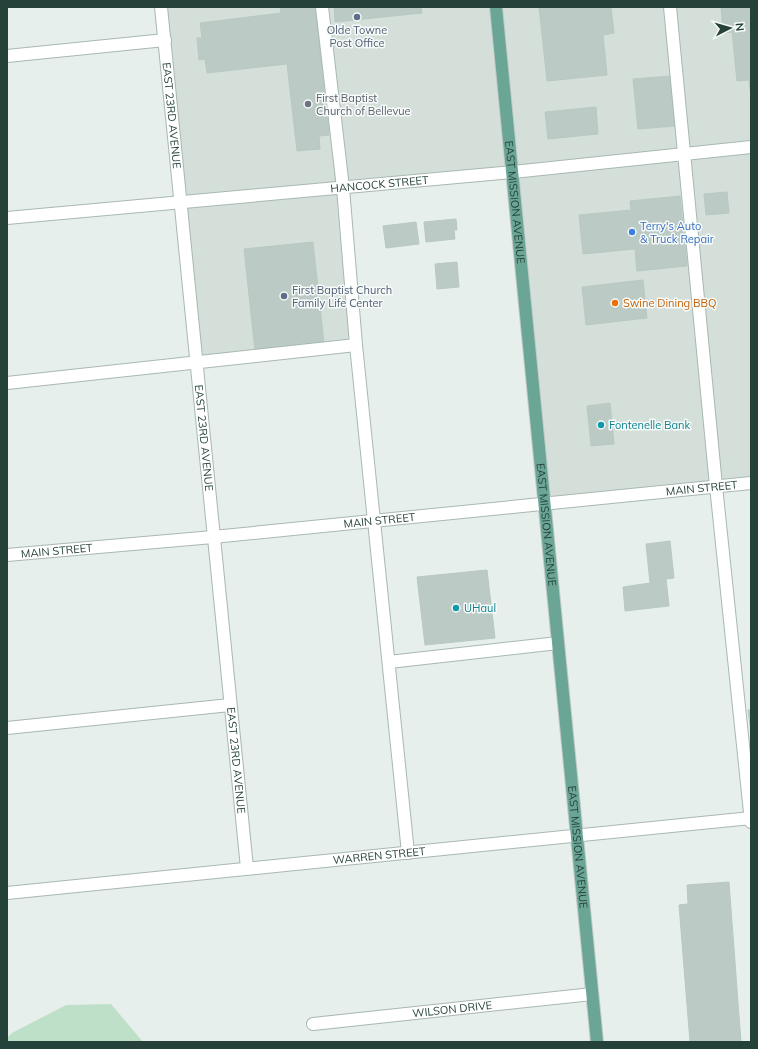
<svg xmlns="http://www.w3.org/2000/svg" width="758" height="1049" font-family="Mulish,sans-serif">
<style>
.built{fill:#d4dfda}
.green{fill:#bfe0c8}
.building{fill:#bbcac4;stroke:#b8c9c2}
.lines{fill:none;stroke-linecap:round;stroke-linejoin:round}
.minor-casing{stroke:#a8b8b2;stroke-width:14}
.major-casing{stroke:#c2cac8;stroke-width:14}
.minor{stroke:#fff;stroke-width:12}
.major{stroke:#6aa596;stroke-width:12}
.service-dot{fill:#5c6f8a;stroke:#f7fbf9;stroke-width:1.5}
.worship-dot{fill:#6b7280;stroke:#f7fbf9;stroke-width:1.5}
.shop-dot{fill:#3f7fe0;stroke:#f7fbf9;stroke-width:1.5}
.food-dot{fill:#e8710a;stroke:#f7fbf9;stroke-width:1.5}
.culture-dot{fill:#0f9aa8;stroke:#f7fbf9;stroke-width:1.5}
.labels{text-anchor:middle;stroke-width:3;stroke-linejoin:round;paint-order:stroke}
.service-label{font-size:11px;fill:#4e5e75;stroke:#f7fbf9}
.worship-label{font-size:11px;fill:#5b616d;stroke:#f7fbf9;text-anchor:start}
.street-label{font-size:11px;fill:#24423a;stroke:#f7fbf9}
.shop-label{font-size:11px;fill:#366cbe;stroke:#f7fbf9;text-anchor:start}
.food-label{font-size:11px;fill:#c56008;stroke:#f7fbf9;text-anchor:start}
.culture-label{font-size:11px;fill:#0d838f;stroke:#f7fbf9;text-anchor:start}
</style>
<rect width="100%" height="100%" fill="#e6efeb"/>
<path class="built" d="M 160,7 L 751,7 L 751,483 L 545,504 L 513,172 L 343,188 L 356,345 L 196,363 Z"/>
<path class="green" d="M 111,1004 L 143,1042 L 7,1042 L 7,1038 L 12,1033 L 66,1005 Z"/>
<g class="building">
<path d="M 280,7 L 315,7 L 329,135 L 319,136 L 320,149 L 297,151 L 287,64 L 207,73 L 205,59 L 199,60 L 197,38 L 202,38 L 200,23 L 281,13 Z"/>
<path d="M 334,7 L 421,7 L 422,13 L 335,22 Z"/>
<path d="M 539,7 L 611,7 L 614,33 L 603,35 L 607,75 L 547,81 Z"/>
<path d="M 721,7 L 751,7 L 751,97 L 749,80 L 737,81 L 732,32 L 723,33 Z"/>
<path d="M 671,76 L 675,126 L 638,129 L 633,79 Z"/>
<path d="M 596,107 L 598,134 L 548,139 L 545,112 Z"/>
<path d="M 727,192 L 729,213 L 706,215 L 704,194 Z"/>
<path d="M 680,196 L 687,266 L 637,271 L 635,249 L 583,254 L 579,215 L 631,210 L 630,201 Z"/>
<path d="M 456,219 L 457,230 L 454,230 L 455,239 L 426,242 L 424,222 Z"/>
<path d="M 416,222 L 419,244 L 386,248 L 383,226 Z"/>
<path d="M 313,242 L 324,343 L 255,351 L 244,249 Z"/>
<path d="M 457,262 L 459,287 L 437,289 L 435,264 Z"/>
<path d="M 643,280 L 647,318 L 586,325 L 582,287 Z"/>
<path d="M 610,403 L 614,444 L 591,446 L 587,406 Z"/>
<path d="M 670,541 L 674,578 L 666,579 L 669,606 L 625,611 L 623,587 L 650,583 L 646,544 Z"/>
<path d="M 487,570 L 495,638 L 425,645 L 417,577 Z"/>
<path d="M 748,710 L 751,710 L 751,733 Z"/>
<path d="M 729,882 L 741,1042 L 690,1042 L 679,905 L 688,904 L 687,885 Z"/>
</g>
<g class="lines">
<g class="minor-casing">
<g id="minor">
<path id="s1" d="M 161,7 L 247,868"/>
<path d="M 322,7 L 343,188 L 356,345 L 408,853"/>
<path d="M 670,7 L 716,486 L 751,822"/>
<path d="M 7,56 L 165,40"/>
<path id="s2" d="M 7,218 L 513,172 L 751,147"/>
<path d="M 7,383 L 356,345"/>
<path id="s3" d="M 7,555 L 213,537 L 751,483"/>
<path d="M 389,662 L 558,643"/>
<path d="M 7,728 L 230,705"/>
<path id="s4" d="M 7,893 C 255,867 503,844 751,818"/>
<path id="s5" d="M 313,1024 L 592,994"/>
</g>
</g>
<g class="major-casing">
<g id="major">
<path id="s6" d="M 496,7 L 597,1042"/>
</g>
</g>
<use href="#minor" class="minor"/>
<use href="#major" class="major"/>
</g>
<g class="service-dot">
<circle cx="357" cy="17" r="4"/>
<circle cx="284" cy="296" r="4"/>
</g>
<circle class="worship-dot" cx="308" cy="104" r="4"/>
<circle class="shop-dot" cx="632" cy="232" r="4"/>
<circle class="food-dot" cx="615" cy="303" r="4"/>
<g class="culture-dot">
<circle cx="601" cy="425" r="4"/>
<circle cx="456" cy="608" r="4"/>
</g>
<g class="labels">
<g class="service-label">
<text x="357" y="34">Olde Towne<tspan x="357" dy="13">Post Office</tspan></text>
<text x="292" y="294" text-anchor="start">First Baptist Church<tspan x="292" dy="13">Family Life Center</tspan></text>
</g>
<g class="worship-label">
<text x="316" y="102">First Baptist<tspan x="316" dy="13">Church of Bellevue</tspan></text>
</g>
<g class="street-label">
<text dy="4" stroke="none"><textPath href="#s1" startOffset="109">EAST 23RD AVENUE</textPath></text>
<text dy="4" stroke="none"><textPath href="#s2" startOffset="374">HANCOCK STREET</textPath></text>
<text dy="4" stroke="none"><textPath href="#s6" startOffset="196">EAST MISSION AVENUE</textPath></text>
<text dy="4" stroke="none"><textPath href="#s1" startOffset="433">EAST 23RD AVENUE</textPath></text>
<text dy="4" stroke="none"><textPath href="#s3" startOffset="698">MAIN STREET</textPath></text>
<text dy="4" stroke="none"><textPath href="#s3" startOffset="374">MAIN STREET</textPath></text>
<text dy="4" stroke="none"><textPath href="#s6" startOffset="520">EAST MISSION AVENUE</textPath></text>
<text dy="4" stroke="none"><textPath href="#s3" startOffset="50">MAIN STREET</textPath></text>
<text dy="4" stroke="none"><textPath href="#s1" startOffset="757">EAST 23RD AVENUE</textPath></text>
<text dy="4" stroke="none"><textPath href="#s6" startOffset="844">EAST MISSION AVENUE</textPath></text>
<text dy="4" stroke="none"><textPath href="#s4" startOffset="374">WARREN STREET</textPath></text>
<text dy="4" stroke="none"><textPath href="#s5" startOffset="140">WILSON DRIVE</textPath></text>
</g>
<g class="shop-label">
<text x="640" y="230">Terry's Auto<tspan x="640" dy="13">&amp; Truck Repair</tspan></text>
</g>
<g class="food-label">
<text x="623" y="307">Swine Dining BBQ</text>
</g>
<g class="culture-label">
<text x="609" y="429">Fontenelle Bank</text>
<text x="464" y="612">UHaul</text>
</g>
</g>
<rect width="758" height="1049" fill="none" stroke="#24423a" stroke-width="16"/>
<g transform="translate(730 28) rotate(84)" stroke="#f7fbf9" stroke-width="3" paint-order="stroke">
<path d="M0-3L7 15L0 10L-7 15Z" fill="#24423a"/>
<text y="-6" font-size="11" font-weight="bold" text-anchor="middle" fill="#24423a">N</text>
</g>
</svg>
